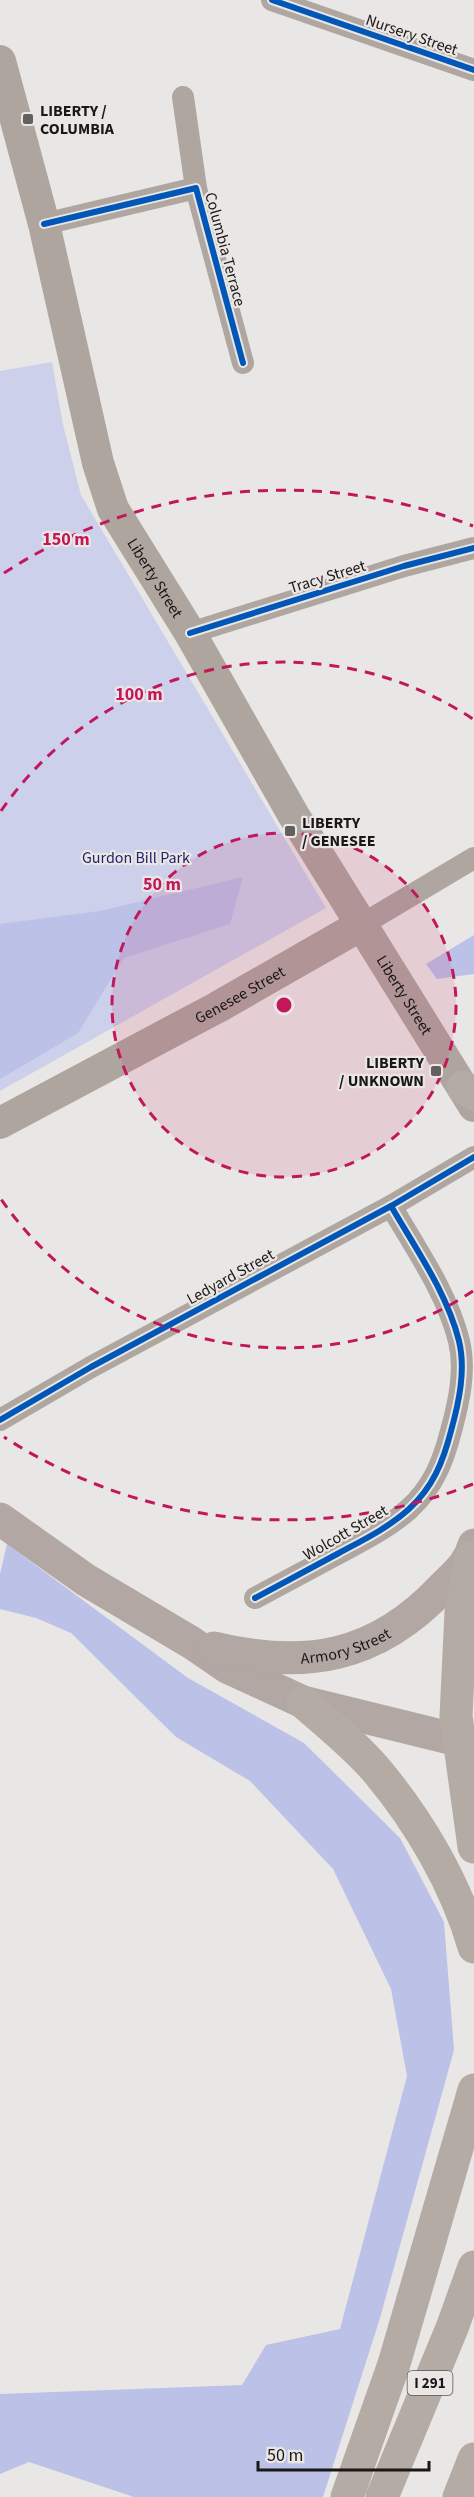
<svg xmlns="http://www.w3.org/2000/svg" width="474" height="2497" font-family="'Source Sans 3',sans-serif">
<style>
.green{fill:#ccd0ea}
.forest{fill:#bcc1e8}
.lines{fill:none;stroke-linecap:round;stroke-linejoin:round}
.minor{stroke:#afa6a0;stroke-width:22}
.secondary{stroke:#afa59f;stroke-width:32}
.primary{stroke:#b2a7a2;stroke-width:33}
.motorway{stroke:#b4aba4;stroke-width:33}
.cycleway-casing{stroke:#eae6e4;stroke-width:10}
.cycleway{stroke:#0057b8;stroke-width:6}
.ring{fill:none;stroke:#c2185b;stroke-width:3;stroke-dasharray:10 8}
.poi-dot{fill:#62605f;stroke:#eae6e4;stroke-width:2}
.labels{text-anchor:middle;stroke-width:4.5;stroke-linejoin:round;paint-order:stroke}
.shield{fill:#eae6e4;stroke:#585554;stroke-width:1.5}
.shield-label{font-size:15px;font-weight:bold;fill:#191717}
.street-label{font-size:16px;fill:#191717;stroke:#eae6e4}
.poi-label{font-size:16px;font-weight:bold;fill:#191717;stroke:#eae6e4;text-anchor:start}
.park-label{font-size:16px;fill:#252273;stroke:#eae6e4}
.centre{fill:#c2185b;stroke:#eae6e4;stroke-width:3}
.ring-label{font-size:18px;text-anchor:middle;font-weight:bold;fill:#c2185b;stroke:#eae6e4;stroke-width:4.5;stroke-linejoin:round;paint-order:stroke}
</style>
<rect width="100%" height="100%" fill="#e9e7e5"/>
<path class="green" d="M 52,362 L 63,425 L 81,495 L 326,908 L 0,1091 L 0,371 Z"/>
<g class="forest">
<path d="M 243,877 L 230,924 L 124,958 L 78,1033 L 0,1079 L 0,924 L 100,911 Z"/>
<path d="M 474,935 L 474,974 L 437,979 L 426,964 Z"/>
<path d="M 7,1544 L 188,1678 L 304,1743 L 400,1838 L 444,1922 L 454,2050 L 380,2318 L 323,2497 L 134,2497 L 29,2462 L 0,2474 L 0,2394 L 242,2385 L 266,2345 L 340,2329 L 407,2076 L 391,1989 L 333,1869 L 250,1781 L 176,1737 L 71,1633 L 36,1618 L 0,1609 L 0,1574 Z"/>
</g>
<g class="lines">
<g class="minor">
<path d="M 272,0 L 474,70"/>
<path d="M 183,97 L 196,188"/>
<path d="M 44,224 L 196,188 L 243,363"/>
<path d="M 190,633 L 404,566 L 474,548"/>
<path d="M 363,924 L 474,858"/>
<path d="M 0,1420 L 91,1367 L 391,1206 L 474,1157"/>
<path d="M 255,1598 C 283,1583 311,1568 339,1553 C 363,1540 388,1528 409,1509 C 433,1487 443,1462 451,1431 C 459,1402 466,1370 459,1341 C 447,1293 416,1249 391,1206"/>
</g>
<g class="secondary">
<path id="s1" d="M 0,61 L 44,224 L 98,463 L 113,509 L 190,633 L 294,816 L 474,1106"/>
<path id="s2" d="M 0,1123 L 218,1007 L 363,924"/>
</g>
<g class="primary">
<path d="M 0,1519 L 86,1580 L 192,1643 L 227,1667 L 303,1702 L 474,1744"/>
<path id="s3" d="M 214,1648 C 305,1670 376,1658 442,1588 C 456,1574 469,1564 474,1545"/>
</g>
<g class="motorway">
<path d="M 463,1087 L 474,1094"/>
<path d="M 471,1558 L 461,1612 L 456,1716 L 474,1847"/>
<path d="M 303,1702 C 328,1724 355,1745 377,1771 C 419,1821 456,1884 474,1947"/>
<path d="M 347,2497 L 394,2364 L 474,2090"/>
<path d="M 382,2497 L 452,2328 L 474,2267"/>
<path d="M 459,2497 L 474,2459"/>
</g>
<g class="cycleway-casing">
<g id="cycleway">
<path d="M 272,0 L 474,70"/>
<path d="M 44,224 L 196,188 L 243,363"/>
<path d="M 190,633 L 404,566 L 474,548"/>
<path d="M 0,1420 L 91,1367 L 391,1206 L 474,1157"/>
<path d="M 255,1598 C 283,1583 311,1568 339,1553 C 363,1540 388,1528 409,1509 C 433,1487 443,1462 451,1431 C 459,1402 466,1370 459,1341 C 447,1293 416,1249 391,1206"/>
</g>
</g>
<use href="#cycleway" class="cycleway"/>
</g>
<circle cx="284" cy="1005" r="172" fill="#c2185b" fill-opacity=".12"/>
<g class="ring">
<circle cx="284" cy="1005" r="172"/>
<path d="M473 1291A343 343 0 0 1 1 1199M1 811A343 343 0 0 1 473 719"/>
<path d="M473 1484A515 515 0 0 1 4 1437M4 573A515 515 0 0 1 473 526"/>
</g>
<g class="poi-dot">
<rect x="22" y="113" width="12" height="12" rx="3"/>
<rect x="284" y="825" width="12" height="12" rx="3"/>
<rect x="430" y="1065" width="12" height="12" rx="3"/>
</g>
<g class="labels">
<rect class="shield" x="407.5" y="2371" width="45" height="24" rx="4.5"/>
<g class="shield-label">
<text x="430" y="2388">I 291</text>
</g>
<g class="street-label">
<text transform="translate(412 34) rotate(19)" y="6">Nursery Street</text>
<text transform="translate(226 249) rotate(75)" y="6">Columbia Terrace</text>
<text transform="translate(327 576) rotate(-17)" y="6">Tracy Street</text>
<text dy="6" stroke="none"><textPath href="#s1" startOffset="543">Liberty Street</textPath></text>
<text dy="6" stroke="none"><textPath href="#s2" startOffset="272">Genesee Street</textPath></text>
<text dy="6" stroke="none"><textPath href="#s1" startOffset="1029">Liberty Street</textPath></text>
<text transform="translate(230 1276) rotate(-29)" y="6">Ledyard Street</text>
<text transform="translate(345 1532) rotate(-30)" y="6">Wolcott Street</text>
<text dy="6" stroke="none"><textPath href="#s3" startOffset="134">Armory Street</textPath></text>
</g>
<g class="poi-label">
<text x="40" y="116">LIBERTY /<tspan x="40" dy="18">COLUMBIA</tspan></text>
<text x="302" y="828">LIBERTY<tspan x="302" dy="18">/ GENESEE</tspan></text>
<text x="424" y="1068" text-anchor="end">LIBERTY<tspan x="424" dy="18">/ UNKNOWN</tspan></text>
</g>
<g class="park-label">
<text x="136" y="863">Gurdon Bill Park</text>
</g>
</g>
<circle cx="284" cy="1005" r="9" class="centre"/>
<g class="ring-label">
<text x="66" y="545">150 m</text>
<text x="139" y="700">100 m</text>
<text x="162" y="890">50 m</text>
</g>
<path d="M258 2461v9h171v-9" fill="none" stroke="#191717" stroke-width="3"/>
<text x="267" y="2461" font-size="18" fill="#191717" stroke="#eae6e4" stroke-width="4.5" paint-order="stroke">50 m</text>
</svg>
